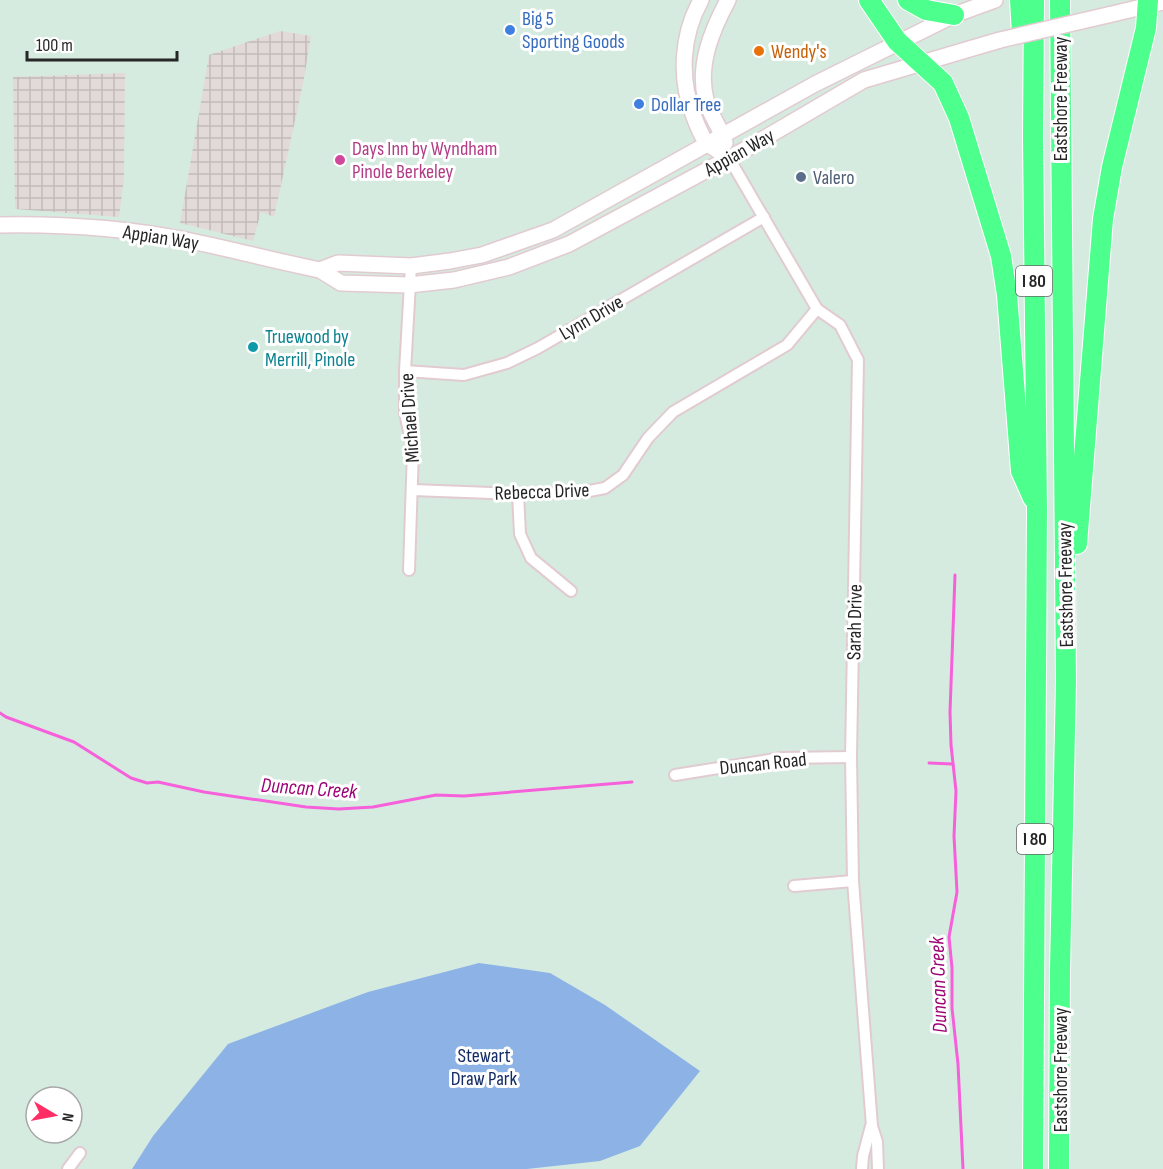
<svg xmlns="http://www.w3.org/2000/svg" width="1163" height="1169" font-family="'Sofia Sans Condensed',sans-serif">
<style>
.industrial{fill:url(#industrial-grid)}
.park{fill:#8db3e6}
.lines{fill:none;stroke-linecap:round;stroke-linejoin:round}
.stream{stroke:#f660da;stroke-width:3}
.street-casing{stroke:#e1cbd1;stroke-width:14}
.secondary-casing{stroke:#e1cbd1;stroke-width:18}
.highway-casing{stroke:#fff;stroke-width:22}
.street{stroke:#fff;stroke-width:10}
.secondary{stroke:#fff;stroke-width:15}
.highway{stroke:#4dff8c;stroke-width:20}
.secondary-bridge-casing{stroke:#e1cbd1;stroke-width:18;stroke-linecap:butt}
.secondary-bridge{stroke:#fff;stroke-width:15}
.shop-dot{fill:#3f7fe0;stroke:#fff;stroke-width:2}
.food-dot{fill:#e8710a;stroke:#fff;stroke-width:2}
.hotel-dot{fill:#d1479c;stroke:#fff;stroke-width:2}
.service-dot{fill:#5c6f8a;stroke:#fff;stroke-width:2}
.culture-dot{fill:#0f9aa8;stroke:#fff;stroke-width:2}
.labels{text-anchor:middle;stroke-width:6;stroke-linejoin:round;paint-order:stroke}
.shield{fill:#fff;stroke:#676767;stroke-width:1.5}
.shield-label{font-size:18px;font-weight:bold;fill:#262626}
.shop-label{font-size:20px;fill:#366cbe;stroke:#fff;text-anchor:start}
.food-label{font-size:20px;fill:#c56008;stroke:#fff;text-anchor:start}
.street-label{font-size:20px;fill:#262626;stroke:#fff}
.hotel-label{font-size:20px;fill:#b23c85;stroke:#fff;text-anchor:start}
.service-label{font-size:20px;fill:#4e5e75;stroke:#fff;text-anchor:start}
.culture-label{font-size:20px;fill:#0d838f;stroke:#fff;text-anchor:start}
.park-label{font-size:20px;fill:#142b66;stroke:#fff}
.water-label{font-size:21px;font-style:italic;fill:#9d0475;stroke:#fff}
</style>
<defs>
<pattern id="industrial-grid" width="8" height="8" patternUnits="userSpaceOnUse" patternTransform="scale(1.5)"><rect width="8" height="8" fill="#e2dad8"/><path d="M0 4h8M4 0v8" fill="none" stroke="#c2bbb9"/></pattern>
</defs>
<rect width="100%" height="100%" fill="#d6ebe0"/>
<g class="industrial">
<path d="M 280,31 L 311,36 L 303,84 L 274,217 L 261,212 L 253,241 L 180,223 L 209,55 Z"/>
<path d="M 125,73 L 124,178 L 119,217 L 15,209 L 13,77 Z"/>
</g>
<path class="park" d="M 479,963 L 550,973 L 605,1005 L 700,1071 L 640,1146 L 600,1161 L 527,1169 L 132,1169 L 153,1136 L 228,1044 L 368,992 Z"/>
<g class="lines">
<g class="stream">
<path d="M 955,575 L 950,712 L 951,745 L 956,791 L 954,836 L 957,892 L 949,937 L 952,968 L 952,1008 L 958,1064 L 963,1169"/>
<path d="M 0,713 L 6,717 L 74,742 L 131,778 L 147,783 L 158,782 L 204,792 L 306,807 L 339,809 L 373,807 L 436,795 L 464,796 L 632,782"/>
<path d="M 929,763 L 953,764"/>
</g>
<g class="street-casing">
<g id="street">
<path d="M 729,158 L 817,309 L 840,325 L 858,360 L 851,757 L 853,881 L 872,1126 L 877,1142 L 878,1169"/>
<path d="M 405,371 L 464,375 L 507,363 L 538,348 L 764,217"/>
<path d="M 413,490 L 518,494 L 584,492 L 605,488 L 623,475 L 648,438 L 673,412 L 787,345 L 817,309"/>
<path d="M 518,494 L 520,534 L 531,558 L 571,591"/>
<path d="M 409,570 L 413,450 L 405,413 L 405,371 L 411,266"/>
<path d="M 675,775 L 781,758 L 851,757"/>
<path d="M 794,886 L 853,881"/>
<path d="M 68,1169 L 80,1153"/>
<path d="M 862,1169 L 863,1156 L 871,1126"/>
</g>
</g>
<g class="secondary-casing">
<g id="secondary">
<path d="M 701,0 C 681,36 679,79 694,117 C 697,125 701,135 706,142 C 712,148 722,153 729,158"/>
<path d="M 1108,15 L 1163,2"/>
<path d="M 725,143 C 721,128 710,115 706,100 C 697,65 712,30 728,0"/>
<path d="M 0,225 C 62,224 125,228 186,240 C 231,249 275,261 320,270 L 341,283 L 409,285 L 454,280 L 509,267 L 569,244 L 746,149 L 864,80 L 1000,40"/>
<path d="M 320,270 L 338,263 L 411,266 L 450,261 L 482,255 L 553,230 L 815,84 L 954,15 L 995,0"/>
</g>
</g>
<g class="highway-casing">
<g id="highway">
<path d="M 869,0 L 897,41 L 943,83 L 959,118 L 1001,256 L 1007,295 L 1021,471 L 1033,498"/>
<path d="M 908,0 L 926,10 L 954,15"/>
<path d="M 1020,0 L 1022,33"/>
<path d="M 1077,544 L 1103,219 L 1112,167 L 1146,28 L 1148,0"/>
<path d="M 1033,1169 L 1037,510 L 1033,137 L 1034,0"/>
<path d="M 1059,1169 L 1060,970 L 1066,681 L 1060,0"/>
</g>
</g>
<use href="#street" class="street"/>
<use href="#secondary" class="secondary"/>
<use href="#highway" class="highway"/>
<g class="secondary-bridge-casing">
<path id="secondary-bridge" d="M 1000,40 L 1108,15"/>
</g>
<use href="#secondary-bridge" class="secondary-bridge"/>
</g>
<g class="shop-dot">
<circle cx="510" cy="30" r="6"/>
<circle cx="639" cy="104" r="6"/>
</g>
<circle class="food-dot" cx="759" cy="51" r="6"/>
<circle class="hotel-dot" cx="340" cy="160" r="6"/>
<circle class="service-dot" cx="801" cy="177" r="6"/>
<circle class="culture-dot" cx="253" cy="347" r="6"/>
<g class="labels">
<g class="shield">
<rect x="1016" y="266" width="36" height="30" rx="4.5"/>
<rect x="1017" y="824" width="36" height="30" rx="4.5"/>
</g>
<g class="shield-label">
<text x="1034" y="287">I 80</text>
<text x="1035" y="845">I 80</text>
</g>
<g class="shop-label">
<text x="522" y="25">Big 5<tspan x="522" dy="23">Sporting Goods</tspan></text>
<text x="651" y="111">Dollar Tree</text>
</g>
<g class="food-label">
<text x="771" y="58">Wendy's</text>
</g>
<g class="street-label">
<text transform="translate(1060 99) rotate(-90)" y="7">Eastshore Freeway</text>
<text transform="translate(739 152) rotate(-29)" y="7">Appian Way</text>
<text transform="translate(161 237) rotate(9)" y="7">Appian Way</text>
<text transform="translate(591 317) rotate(-30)" y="7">Lynn Drive</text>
<text transform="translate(409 418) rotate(-94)" y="7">Michael Drive</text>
<text transform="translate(542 491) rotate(-2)" y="7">Rebecca Drive</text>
<text transform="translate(1065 585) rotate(-91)" y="7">Eastshore Freeway</text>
<text transform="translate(854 622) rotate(-89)" y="7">Sarah Drive</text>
<text transform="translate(763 763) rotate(-6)" y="7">Duncan Road</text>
<text transform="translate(1060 1070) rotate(-90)" y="7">Eastshore Freeway</text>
</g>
<g class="hotel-label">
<text x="352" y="155">Days Inn by Wyndham<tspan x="352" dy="23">Pinole Berkeley</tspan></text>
</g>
<g class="service-label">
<text x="813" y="184">Valero</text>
</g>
<g class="culture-label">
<text x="265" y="343">Truewood by<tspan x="265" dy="23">Merrill, Pinole</tspan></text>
</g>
<g class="park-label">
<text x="484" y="1062">Stewart<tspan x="484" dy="23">Draw Park</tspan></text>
</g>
<g class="water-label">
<text transform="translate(309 788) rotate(4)" y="7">Duncan Creek</text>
<text transform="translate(938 985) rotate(-92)" y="7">Duncan Creek</text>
</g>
</g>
<g transform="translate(54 1115) rotate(100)"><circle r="28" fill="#ffffff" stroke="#a8a8a8" stroke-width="1.5"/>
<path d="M0-4.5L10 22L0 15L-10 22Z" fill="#ff2f66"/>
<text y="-9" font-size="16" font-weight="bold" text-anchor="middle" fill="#262626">N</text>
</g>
<path d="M27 51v9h150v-9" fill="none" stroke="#262626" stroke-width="3"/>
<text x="36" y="51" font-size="18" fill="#262626" stroke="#ffffff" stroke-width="4.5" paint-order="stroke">100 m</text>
</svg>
